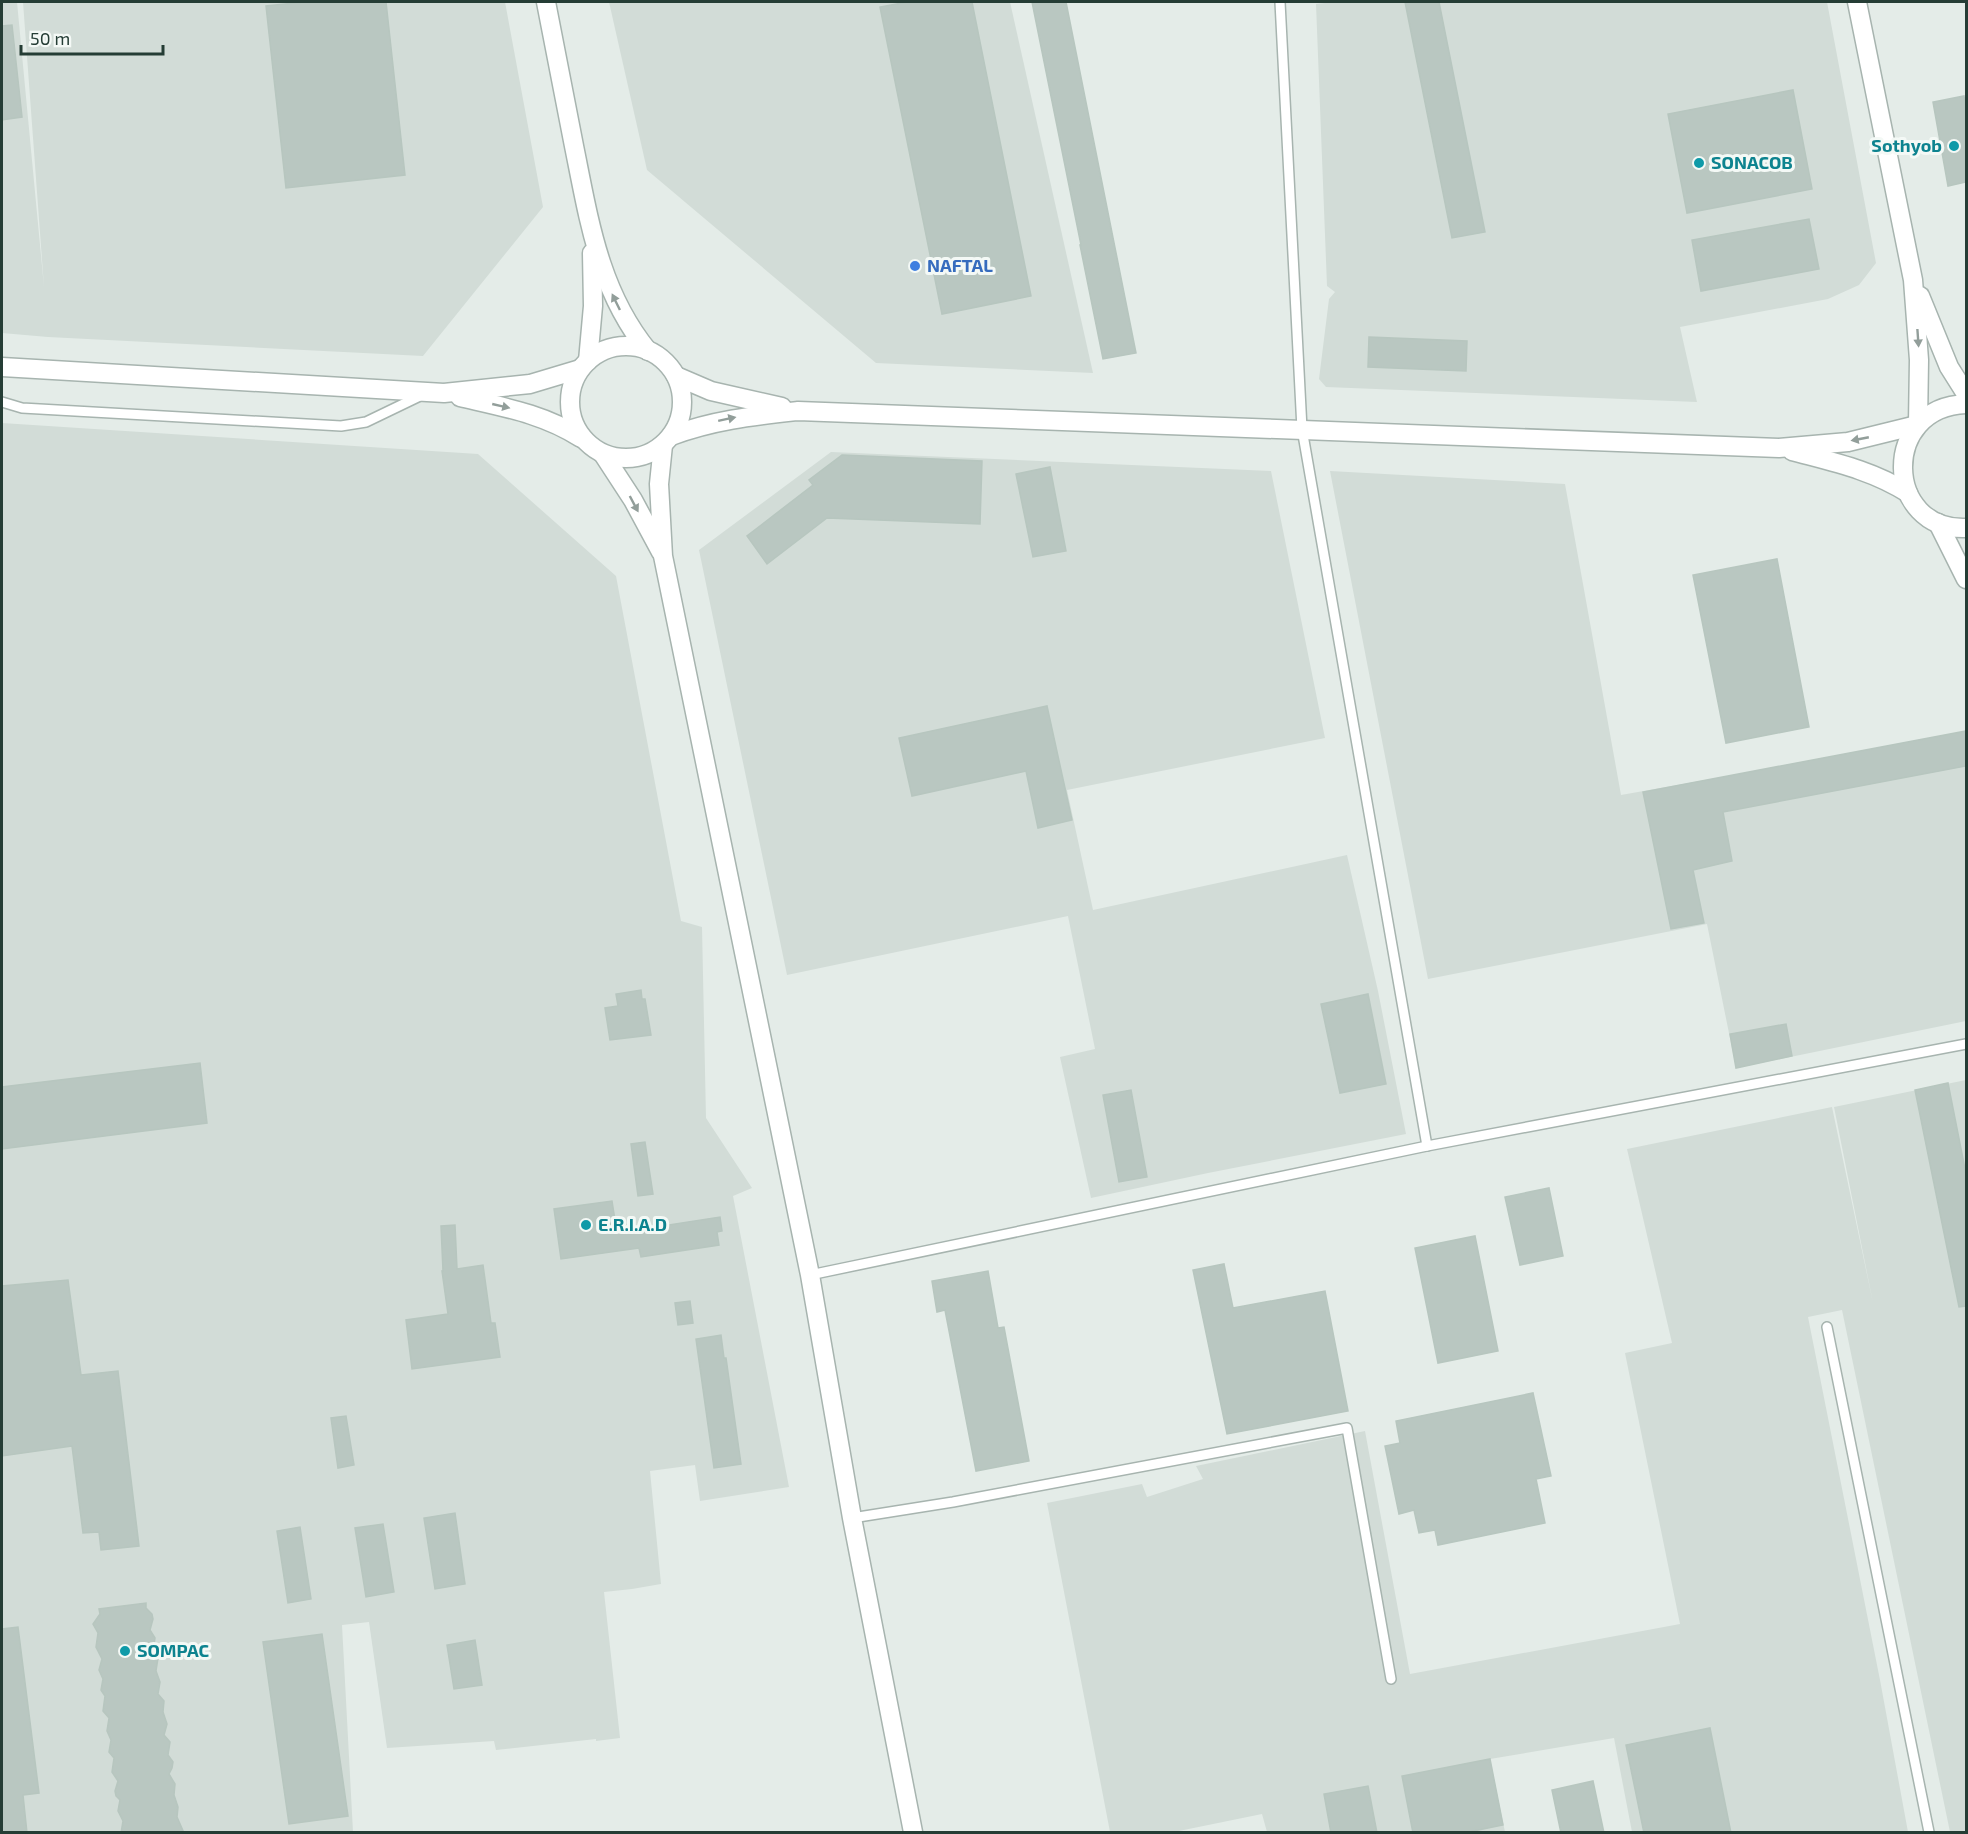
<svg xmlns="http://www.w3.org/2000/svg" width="1968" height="1834" font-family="'Exo 2',sans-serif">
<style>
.built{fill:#d2dcd7}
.building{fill:#b9c7c1;stroke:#b7c6bf;stroke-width:1.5}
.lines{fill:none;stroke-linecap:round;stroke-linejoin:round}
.service-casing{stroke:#a7b4af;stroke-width:12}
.tertiary-casing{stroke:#a7b4af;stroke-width:21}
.service{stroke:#fff;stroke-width:9}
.tertiary{stroke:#fff;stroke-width:18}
.oneway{fill:#929e9a}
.culture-dot{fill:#0f9aa8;stroke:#f4f9f6;stroke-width:2}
.shop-dot{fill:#3f7fe0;stroke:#f4f9f6;stroke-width:2}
.labels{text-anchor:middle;stroke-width:6;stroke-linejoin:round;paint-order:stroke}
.culture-label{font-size:18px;font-weight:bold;fill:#0d838f;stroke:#f4f9f6;text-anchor:start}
.shop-label{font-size:18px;font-weight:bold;fill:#366cbe;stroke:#f4f9f6;text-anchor:start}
</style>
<rect width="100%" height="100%" fill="#e4ece8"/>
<g class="built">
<path d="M 2,2 L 17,2 L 44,287 L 23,2 L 505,2 L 543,207 L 423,356 L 48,337 L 2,333 Z"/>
<path d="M 609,2 L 1010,2 L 1093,373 L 876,363 L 647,170 Z"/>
<path d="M 1334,2 L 1827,2 L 1876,263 L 1859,285 L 1828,299 L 1680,327 L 1697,402 L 1326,387 L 1319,379 L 1329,299 L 1335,292 L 1327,286 L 1316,4 Z"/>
<path d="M 2,423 L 478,454 L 616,576 L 681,921 L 702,927 L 706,1118 L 752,1188 L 733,1196 L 789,1487 L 700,1501 L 695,1465 L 650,1471 L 661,1584 L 632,1589 L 604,1592 L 620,1738 L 596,1741 L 596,1739 L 496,1750 L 494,1741 L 387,1748 L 369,1622 L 342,1625 L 353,1832 L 2,1832 Z"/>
<path d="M 831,452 L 1271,471 L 1325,738 L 1067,790 L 1093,910 L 1347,855 L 1378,991 L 1406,1134 L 1208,1173 L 1091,1198 L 1060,1057 L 1095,1049 L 1068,916 L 787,975 L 699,550 Z"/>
<path d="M 1330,471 L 1565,484 L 1621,795 L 1963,734 L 1966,751 L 1966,1021 L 1736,1068 L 1707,924 L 1428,979 Z"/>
<path d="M 1966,1080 L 1966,1832 L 1950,1832 L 1842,1310 L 1808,1317 L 1880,1680 L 1908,1832 L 1632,1832 L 1614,1738 L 1490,1759 L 1505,1832 L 1267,1832 L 1262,1814 L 1174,1832 L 1110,1832 L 1047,1503 L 1142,1484 L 1147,1497 L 1203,1479 L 1196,1466 L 1365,1431 L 1410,1674 L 1680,1624 L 1625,1353 L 1672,1343 L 1627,1149 L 1832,1107 L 1873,1303 L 1834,1107 Z"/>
</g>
<g class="building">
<path d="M 304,2 L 386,2 L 405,175 L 286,188 L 266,6 Z"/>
<path d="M 907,2 L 972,2 L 1031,296 L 942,314 L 880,7 Z"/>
<path d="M 1032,2 L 1066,2 L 1136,353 L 1103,359 L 1080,245 L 1081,245 Z"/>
<path d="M 1405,2 L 1439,2 L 1485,232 L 1452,238 Z"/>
<path d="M 12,25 L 22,117 L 2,120 L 2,26 Z"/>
<path d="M 1793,90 L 1812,189 L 1687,213 L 1668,114 Z"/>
<path d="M 1964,96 L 1966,110 L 1966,182 L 1948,186 L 1933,102 Z"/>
<path d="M 1809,219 L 1819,269 L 1701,291 L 1692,240 Z"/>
<path d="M 1369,337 L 1467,341 L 1466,371 L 1368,367 Z"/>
<path d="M 842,455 L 982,461 L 980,524 L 827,518 L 767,564 L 747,536 L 813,485 L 809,480 Z"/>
<path d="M 1050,467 L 1066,551 L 1033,557 L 1016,474 Z"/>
<path d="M 1777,559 L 1809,727 L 1726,743 L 1693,575 Z"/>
<path d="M 1047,706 L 1072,820 L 1038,828 L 1026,771 L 912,796 L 899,738 Z"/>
<path d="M 1966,731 L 1966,766 L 1723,812 L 1732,861 L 1693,870 L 1704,923 L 1671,929 L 1643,792 Z"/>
<path d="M 641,990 L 642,999 L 645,999 L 651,1035 L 610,1040 L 605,1008 L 618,1006 L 616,994 Z"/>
<path d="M 1368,994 L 1386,1084 L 1340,1093 L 1321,1004 Z"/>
<path d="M 1786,1024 L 1792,1056 L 1736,1068 L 1730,1034 Z"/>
<path d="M 200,1063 L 207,1123 L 2,1149 L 2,1087 Z"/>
<path d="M 1948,1083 L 1966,1174 L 1966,1306 L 1959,1307 L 1915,1090 Z"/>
<path d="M 1131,1090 L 1147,1177 L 1119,1182 L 1103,1095 Z"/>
<path d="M 645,1142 L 653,1194 L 638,1196 L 631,1144 Z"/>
<path d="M 1549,1188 L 1563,1256 L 1520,1265 L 1505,1197 Z"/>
<path d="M 612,1201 L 617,1233 L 720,1217 L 722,1231 L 717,1232 L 719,1245 L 641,1257 L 639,1248 L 561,1259 L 554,1209 Z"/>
<path d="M 455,1225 L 457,1269 L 483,1265 L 491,1323 L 495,1323 L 500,1357 L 412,1369 L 406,1320 L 448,1314 L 442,1271 L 443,1271 L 441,1226 Z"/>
<path d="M 1475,1236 L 1498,1351 L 1438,1363 L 1415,1248 Z"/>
<path d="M 1224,1264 L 1233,1308 L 1325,1291 L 1348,1411 L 1227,1434 L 1193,1270 Z"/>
<path d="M 988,1271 L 998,1328 L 1004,1327 L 1029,1461 L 976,1471 L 945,1310 L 937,1312 L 932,1281 Z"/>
<path d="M 68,1280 L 81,1375 L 118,1371 L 139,1546 L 101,1550 L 99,1532 L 83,1533 L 72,1446 L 2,1456 L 2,1286 Z"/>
<path d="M 690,1301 L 693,1323 L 678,1325 L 675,1303 Z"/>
<path d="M 721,1335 L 724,1358 L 726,1358 L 741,1464 L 714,1468 L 696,1339 Z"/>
<path d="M 1533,1393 L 1551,1476 L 1536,1479 L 1545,1523 L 1438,1545 L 1435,1530 L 1419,1533 L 1414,1510 L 1399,1514 L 1385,1446 L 1400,1443 L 1396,1421 Z"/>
<path d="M 346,1416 L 354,1465 L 338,1468 L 331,1418 Z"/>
<path d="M 455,1513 L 465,1584 L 435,1589 L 424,1518 Z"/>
<path d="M 383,1524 L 394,1592 L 366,1597 L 355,1528 Z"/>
<path d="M 300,1527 L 311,1599 L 288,1603 L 277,1531 Z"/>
<path d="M 146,1603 L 146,1608 L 152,1614 L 153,1619 L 150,1630 L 155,1638 L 153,1652 L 158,1658 L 156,1671 L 160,1682 L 158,1694 L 164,1701 L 163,1712 L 167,1724 L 164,1735 L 170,1742 L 168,1755 L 173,1762 L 172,1768 L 169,1774 L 175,1784 L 174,1795 L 178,1807 L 177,1817 L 184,1833 L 121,1833 L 123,1821 L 118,1811 L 120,1800 L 116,1796 L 115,1791 L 118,1781 L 112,1772 L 114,1758 L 109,1752 L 111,1740 L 107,1731 L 109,1718 L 103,1711 L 105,1696 L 101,1690 L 103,1679 L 99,1670 L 102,1659 L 96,1647 L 98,1633 L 93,1624 L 100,1614 L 99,1609 Z"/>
<path d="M 18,1627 L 39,1793 L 23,1795 L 27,1833 L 2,1833 L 2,1629 Z"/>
<path d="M 322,1634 L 348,1816 L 289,1824 L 263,1642 Z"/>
<path d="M 475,1640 L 482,1685 L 454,1689 L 447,1645 Z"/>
<path d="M 1710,1728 L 1731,1833 L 1644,1833 L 1626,1745 Z"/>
<path d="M 1490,1759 L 1503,1825 L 1464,1833 L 1413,1833 L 1402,1776 Z"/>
<path d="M 1593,1781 L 1604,1833 L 1561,1833 L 1552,1790 Z"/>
<path d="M 1368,1786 L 1377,1833 L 1331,1833 L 1324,1794 Z"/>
</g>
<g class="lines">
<g class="service-casing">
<g id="service">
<path d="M 1280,2 L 1302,429 L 1427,1146"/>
<path d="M 2,402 L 22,408 L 341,426 L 366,422 L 422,395"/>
<path d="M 810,1275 L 1427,1146 L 1966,1044"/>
<path d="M 1827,1327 L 1929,1832"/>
<path d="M 852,1518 L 953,1502 L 1347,1428 L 1391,1679"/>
</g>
</g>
<g class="tertiary-casing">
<g id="tertiary">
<path d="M 546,2 C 555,50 565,98 574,146 C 589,220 599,291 648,351"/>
<path d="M 1857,2 L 1913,280 L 1919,360 L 1918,424"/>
<path d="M 1920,296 L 1949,367 L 1966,394"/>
<circle cx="626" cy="402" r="56"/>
<path d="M 588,361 L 593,306 L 592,253"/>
<path d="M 2,367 L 444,393 L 530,384 L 580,369"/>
<path d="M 676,376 L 711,391 L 782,407"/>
<path d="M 460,397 C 503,407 544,414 581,438"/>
<path d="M 1966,404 C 1880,407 1884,531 1966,528"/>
<path d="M 671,436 C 714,420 753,416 798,411 L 1779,448 L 1848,442 L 1917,425"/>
<path d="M 663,445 L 659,484 L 663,556 L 810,1275 L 852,1518 L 913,1832"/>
<path d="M 1792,451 C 1833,462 1872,470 1908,493"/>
<path d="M 603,454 L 633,500 L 661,552"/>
<path d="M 1938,523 L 1966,579"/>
</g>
</g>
<use href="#service" class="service"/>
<use href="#tertiary" class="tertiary"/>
</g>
<defs><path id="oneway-solid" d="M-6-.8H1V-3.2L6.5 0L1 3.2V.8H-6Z" transform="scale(1.5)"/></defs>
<g class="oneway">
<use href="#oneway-solid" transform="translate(616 302) rotate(-116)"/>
<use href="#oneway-solid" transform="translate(1918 338) rotate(86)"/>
<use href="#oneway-solid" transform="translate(501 406) rotate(13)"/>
<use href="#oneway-solid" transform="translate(727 419) rotate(-12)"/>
<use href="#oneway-solid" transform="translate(1860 439) rotate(169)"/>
<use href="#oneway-solid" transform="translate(634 504) rotate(62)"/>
</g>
<g class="culture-dot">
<circle cx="1954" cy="146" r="6"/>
<circle cx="1699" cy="163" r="6"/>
<circle cx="586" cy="1225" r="6"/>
<circle cx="125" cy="1651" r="6"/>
</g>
<circle class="shop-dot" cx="915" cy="266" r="6"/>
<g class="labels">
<g class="culture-label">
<text x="1942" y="152" text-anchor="end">Sothyob</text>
<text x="1711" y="169">SONACOB</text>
<text x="598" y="1231">E.R.I.A.D</text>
<text x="137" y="1657">SOMPAC</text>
</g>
<g class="shop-label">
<text x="927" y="272">NAFTAL</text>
</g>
</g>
<rect width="1968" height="1834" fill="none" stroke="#253d35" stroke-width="6"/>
<path d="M21 45v9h142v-9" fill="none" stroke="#253d35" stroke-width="3"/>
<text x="30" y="45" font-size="18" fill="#253d35" stroke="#f4f9f6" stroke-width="4.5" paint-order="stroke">50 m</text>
</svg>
